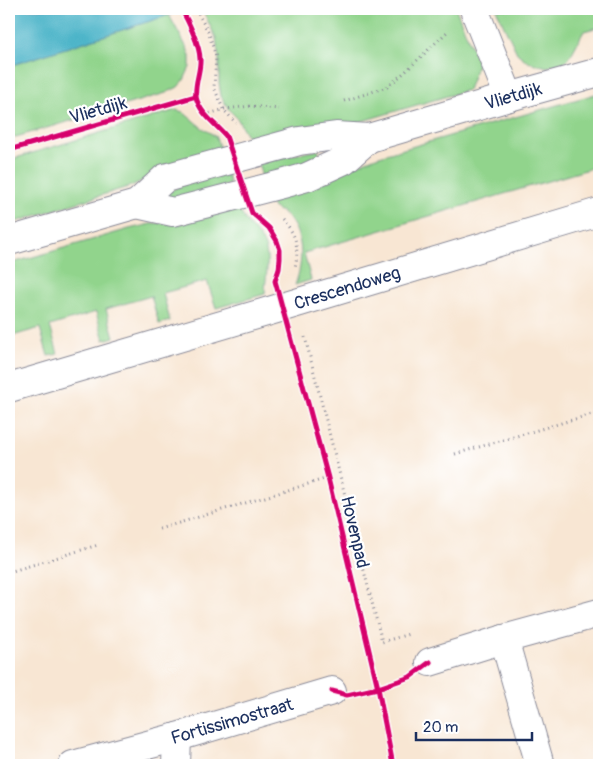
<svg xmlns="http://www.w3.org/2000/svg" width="608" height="774" font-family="Pangolin,sans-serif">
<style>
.green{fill:#91d48c;stroke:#568275}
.water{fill:#4ab3c8;stroke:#327193}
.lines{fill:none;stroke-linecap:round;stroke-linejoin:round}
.minor-casing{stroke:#8a8a98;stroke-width:30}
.tertiary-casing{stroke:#8a8a98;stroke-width:30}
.path{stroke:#8a8a98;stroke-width:3;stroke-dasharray:1 4;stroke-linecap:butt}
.minor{stroke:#fff;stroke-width:28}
.tertiary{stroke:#fff;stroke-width:28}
.cycleway-casing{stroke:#fff;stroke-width:8}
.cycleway{stroke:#d6006c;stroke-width:5}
.labels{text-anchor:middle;stroke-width:4.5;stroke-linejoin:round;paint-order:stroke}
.street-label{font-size:18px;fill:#1b2f5e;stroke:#fff}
</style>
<rect width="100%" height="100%" fill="#fff"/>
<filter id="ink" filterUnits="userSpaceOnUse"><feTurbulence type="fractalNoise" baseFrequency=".02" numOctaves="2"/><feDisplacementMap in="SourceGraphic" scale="10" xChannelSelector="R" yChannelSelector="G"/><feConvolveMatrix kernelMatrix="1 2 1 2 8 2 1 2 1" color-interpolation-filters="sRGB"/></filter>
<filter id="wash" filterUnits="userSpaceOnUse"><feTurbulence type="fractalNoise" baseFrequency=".0096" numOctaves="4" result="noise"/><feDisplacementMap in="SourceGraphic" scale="20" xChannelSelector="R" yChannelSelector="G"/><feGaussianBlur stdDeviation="1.12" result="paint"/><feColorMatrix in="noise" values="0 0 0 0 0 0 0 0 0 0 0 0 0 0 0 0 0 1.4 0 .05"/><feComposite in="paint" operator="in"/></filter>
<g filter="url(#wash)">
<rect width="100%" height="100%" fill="#f8e6d3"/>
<g class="green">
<path d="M 202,9 L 456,9 L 476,58 L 477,65 L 468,90 L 352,124 L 306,127 L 286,130 L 250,141 L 237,118 L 229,110 L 221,96 L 219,83 L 219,59 L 216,38 Z"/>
<path d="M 496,9 L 599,9 L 599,27 L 584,31 L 572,53 L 565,62 L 547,67 L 528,62 L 517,53 Z"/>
<path d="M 169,15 L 187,48 L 190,56 L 190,67 L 184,80 L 178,87 L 166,93 L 9,139 L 9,66 Z"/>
<path d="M 599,93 L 599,166 L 304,253 L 311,280 L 295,285 C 304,261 304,234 286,215 C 282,212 277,210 273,207 C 271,205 270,203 268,201 L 376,157 Z"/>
<path d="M 176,110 L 183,112 L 201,127 L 215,136 L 221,150 L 181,162 L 131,186 L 9,224 L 9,160 Z"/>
<path d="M 318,150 L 319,152 L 317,159 L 262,178 L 258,162 Z"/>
<path d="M 227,174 L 230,184 L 167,202 L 164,194 L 184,184 Z"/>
<path d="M 238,209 C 242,214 245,220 249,225 C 255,232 262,238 265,247 C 270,261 265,280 265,294 L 216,308 L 207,281 L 163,293 L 170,321 L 159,324 L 151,296 L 106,309 L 114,337 L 104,340 L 96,312 L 50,326 L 58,354 L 48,356 L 40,328 L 9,337 L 9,264 L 129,229 L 155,223 L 179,224 Z"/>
</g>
<path class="water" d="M 9,9 L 184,9 L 169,15 L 9,66 Z"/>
</g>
<g filter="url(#ink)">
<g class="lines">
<g class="minor-casing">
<g id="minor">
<path d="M 474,9 L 509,97"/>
<path d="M 9,388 L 283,307 L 599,212"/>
<path d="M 504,639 L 540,765"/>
<path d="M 430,662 L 504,639 L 599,613"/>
<path d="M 73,765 L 177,737 L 332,691"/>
<path d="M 176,765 L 177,737"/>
</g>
</g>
<g class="tertiary-casing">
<g id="tertiary">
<path d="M 137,204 L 173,212 L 282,184 L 307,177 L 344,160 L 369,138"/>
<path d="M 9,241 L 137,204 L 165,178 L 299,141 L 336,136 L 369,138 L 509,97 L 599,72"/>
</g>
</g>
<g class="path">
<path d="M 196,9 L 209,34 L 216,57 L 214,87 L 223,109 L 236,123"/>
<path d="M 344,101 L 387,87 L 405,72 L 447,32"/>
<path d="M 205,115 L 225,109 L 251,106 L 279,109"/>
<path d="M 282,219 C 297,235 299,247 295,268"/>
<path d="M 305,337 L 382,642 L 409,634"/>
<path d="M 455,454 L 599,412"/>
<path d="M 159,529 L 328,478"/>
<path d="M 9,572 L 98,545"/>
</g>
<use href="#minor" class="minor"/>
<use href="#tertiary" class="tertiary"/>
<g class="cycleway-casing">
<g id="cycleway">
<path d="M 181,9 C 188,20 200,46 200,59 C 201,71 194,84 196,97 C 200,114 216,124 226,136 L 252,213 L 269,228 L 277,241 L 280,250 L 280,259 L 279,269 L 275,281 L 277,288 L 328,478 L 378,688 L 393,765"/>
<path d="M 9,150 L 196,96"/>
<path d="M 332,691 L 347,695 L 378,688 L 410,677 L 430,662"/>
</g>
</g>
<use href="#cycleway" class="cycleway"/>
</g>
</g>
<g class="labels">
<g class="street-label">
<text transform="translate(513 96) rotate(-16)" y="6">Vlietdijk</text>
<text transform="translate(98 110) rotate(-16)" y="6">Vlietdijk</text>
<text transform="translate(347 288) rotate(-17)" y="6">Crescendoweg</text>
<text transform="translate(355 532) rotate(77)" y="6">Hovenpad</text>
<text transform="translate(232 721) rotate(-16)" y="6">Fortissimostraat</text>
</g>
</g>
<rect width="608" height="774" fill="none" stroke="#fff" stroke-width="30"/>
<path d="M416 732v8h116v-8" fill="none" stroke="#1b2f5e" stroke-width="2.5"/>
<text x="423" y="732" font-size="15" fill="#1b2f5e" stroke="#ffffff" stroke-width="4" paint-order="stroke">20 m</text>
</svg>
